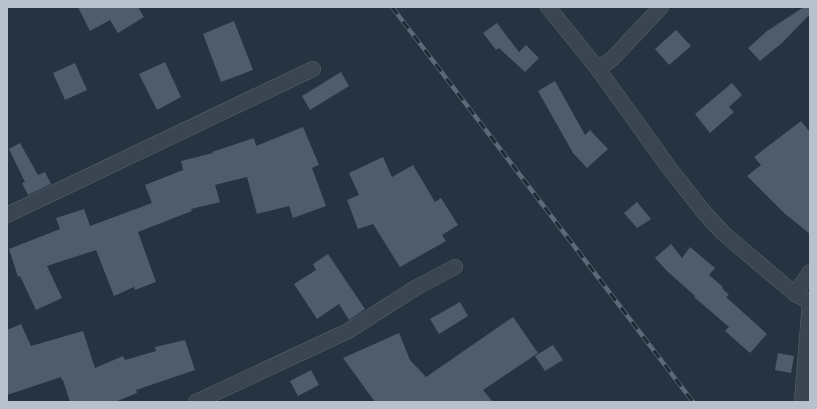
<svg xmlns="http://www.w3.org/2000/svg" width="817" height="409" font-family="'DM Sans',sans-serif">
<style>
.building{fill:#4f5c6c}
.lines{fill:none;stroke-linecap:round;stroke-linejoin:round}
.minor-casing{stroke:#58636e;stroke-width:16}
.minor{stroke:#3a4551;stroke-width:15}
.rail-casing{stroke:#5c6978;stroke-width:4.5}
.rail{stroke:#1f2a36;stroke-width:3;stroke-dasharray:9;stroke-linecap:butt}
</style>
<rect width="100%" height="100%" fill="#263341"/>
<g class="building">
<path d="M 78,7 L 138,7 L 144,17 L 118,33 L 110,20 L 90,31 Z"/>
<path d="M 804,7 L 810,7 L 810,14 L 782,43 L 760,61 L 748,48 L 767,31 Z"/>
<path d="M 234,21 L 253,70 L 221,82 L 203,34 Z"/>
<path d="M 497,23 L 519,52 L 526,45 L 539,58 L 525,72 L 499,48 L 496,50 L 483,33 Z"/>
<path d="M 676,30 L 691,46 L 669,65 L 655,49 Z"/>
<path d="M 165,62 L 181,97 L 157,110 L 139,74 Z"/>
<path d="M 75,63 L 87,90 L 65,100 L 53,73 Z"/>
<path d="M 341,72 L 349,86 L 310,110 L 302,96 Z"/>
<path d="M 555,81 L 585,135 L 590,130 L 608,149 L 587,168 L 573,153 L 538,91 Z"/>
<path d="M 732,83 L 742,95 L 729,107 L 734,112 L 710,133 L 695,114 Z"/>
<path d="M 801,121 L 810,132 L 810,234 L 784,213 L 747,176 L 761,165 L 754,157 Z"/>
<path d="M 303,127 L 319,165 L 312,168 L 326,206 L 293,218 L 289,206 L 257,214 L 247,177 L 215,185 L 220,202 L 191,209 L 192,211 L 138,232 L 156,282 L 135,290 L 134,287 L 114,296 L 96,250 L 47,266 L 62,298 L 36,310 L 20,276 L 18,277 L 9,249 L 60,229 L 56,218 L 84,209 L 90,226 L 152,203 L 145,185 L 183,170 L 181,161 L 213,153 L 212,152 L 254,138 L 256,146 Z"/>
<path d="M 20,143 L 38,175 L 45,172 L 51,184 L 28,195 L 22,183 L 25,182 L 9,149 Z"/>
<path d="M 383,157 L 392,177 L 413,165 L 435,202 L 441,198 L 458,225 L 442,235 L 446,241 L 400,267 L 373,224 L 358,229 L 347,200 L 359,195 L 349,173 Z"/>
<path d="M 637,202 L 651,219 L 637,228 L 624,213 Z"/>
<path d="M 671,244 L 682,258 L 690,247 L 715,268 L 709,275 L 723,287 L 722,288 L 729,295 L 726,297 L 767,334 L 750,353 L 725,331 L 729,327 L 694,297 L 695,296 L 667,271 L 655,258 Z"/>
<path d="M 328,254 L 365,309 L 349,320 L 339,304 L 317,319 L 294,284 L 316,270 L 313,264 Z"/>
<path d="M 460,302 L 468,316 L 439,334 L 430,319 Z"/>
<path d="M 513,317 L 538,353 L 483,390 L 493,402 L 375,402 L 343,358 L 399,333 L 410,360 L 426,377 Z"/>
<path d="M 21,324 L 31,346 L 83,331 L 95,368 L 123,356 L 125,360 L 156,351 L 155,347 L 185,340 L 195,370 L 136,390 L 137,393 L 115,402 L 70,402 L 63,380 L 62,380 L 61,377 L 7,395 L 7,330 Z"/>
<path d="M 553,345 L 563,360 L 545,371 L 535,356 Z"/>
<path d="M 778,353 L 794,356 L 791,373 L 775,370 Z"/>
<path d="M 311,370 L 319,385 L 298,396 L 290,381 Z"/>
</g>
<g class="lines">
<g class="minor-casing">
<g id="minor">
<path d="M 548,7 L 598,69 L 670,169 L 703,211 L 723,233 L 795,294 L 810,302"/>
<path d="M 598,69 L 612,59 L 661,7"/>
<path d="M 7,215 L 313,69"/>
<path d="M 795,294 L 810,272"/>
<path d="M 196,402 L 348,331 L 417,287 L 455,267"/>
<path d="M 802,402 L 810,302"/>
</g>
</g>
<use href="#minor" class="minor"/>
<g class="rail-casing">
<path id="rail" d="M 392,7 L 693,402"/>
</g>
<use href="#rail" class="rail"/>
</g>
<rect width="817" height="409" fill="none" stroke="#b7c0cb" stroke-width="16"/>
</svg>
